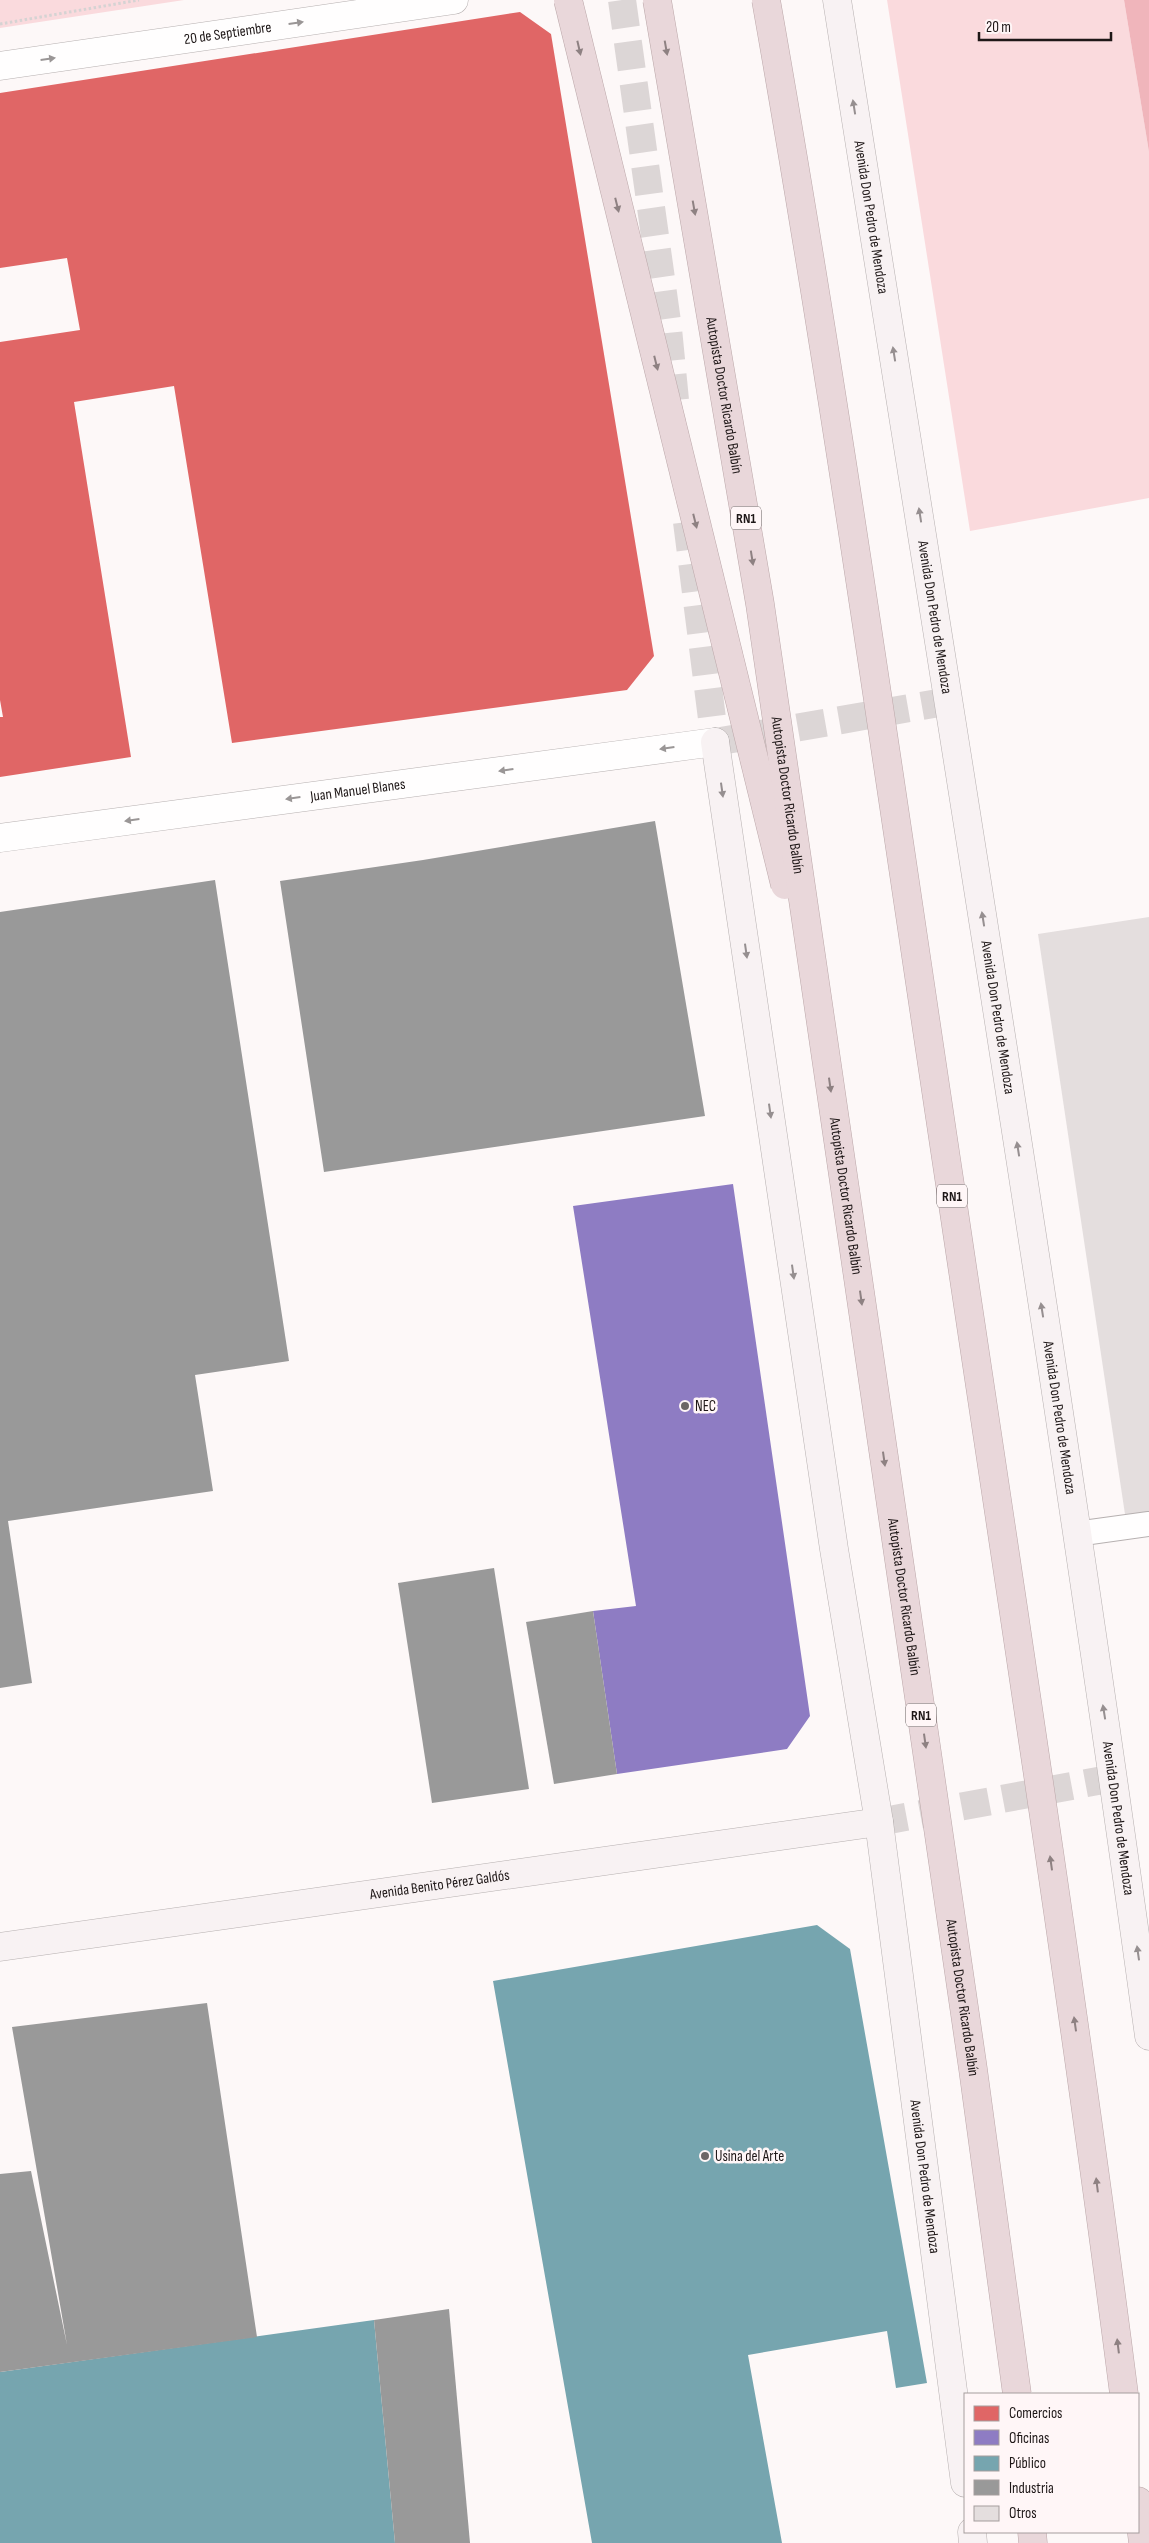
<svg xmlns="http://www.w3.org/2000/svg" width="1149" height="2543" font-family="'Sofia Sans Condensed',sans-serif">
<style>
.green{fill:#fadadd}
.water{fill:#f0b5bb}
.shops{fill:#e06666}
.offices{fill:#8e7cc3}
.public{fill:#76a5af}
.industry{fill:#999}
.building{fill:#e4dede}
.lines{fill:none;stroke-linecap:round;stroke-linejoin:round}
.minor-tunnel{stroke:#dcd6d6;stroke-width:28;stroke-dasharray:28 14;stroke-linecap:butt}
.secondary-tunnel{stroke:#dcd6d6;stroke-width:28;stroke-dasharray:28 14;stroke-linecap:butt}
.service-casing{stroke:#b6b0b0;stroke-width:26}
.minor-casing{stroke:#b6b0b0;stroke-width:29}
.secondary-casing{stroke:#b6b0b0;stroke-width:29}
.motorway-casing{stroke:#bba7a9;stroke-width:29}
.path{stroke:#d5d3d3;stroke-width:3;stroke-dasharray:2.5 2.5;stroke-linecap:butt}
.service{stroke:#fffefe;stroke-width:24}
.minor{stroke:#fffefe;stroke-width:28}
.secondary{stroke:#f8f2f3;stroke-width:28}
.motorway{stroke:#e9d7da;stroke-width:28}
.motorway-bridge-casing{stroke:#bba7a9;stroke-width:29;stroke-linecap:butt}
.motorway-bridge{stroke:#e9d7da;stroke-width:28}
.oneway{fill:#9a9696}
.oneway2{fill:#8e8182}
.oneway3{fill:#968f90}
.poi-dot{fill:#6c6666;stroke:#fff6f7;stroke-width:2}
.labels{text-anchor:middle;stroke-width:5;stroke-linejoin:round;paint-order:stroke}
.shield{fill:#fff6f7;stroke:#625a5a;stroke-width:1}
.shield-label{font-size:14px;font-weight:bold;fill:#1e1717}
.street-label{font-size:15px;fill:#1e1717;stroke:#fff6f7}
.poi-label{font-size:15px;fill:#1e1717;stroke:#fff6f7;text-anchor:start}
</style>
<rect width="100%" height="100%" fill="#fdf8f8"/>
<g class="green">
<path d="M 0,0 L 184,0 L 0,28 Z"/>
<path d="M 887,0 L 1124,0 L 1149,152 L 1149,498 L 970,531 Z"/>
</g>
<path class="water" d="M 1124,0 L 1149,0 L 1149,152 Z"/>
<path class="shops" d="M 520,12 L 551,34 L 654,656 L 627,690 L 232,743 L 174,386 L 74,402 L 131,757 L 0,777 L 0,717 L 3,717 L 0,700 L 0,342 L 80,330 L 67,258 L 0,268 L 0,93 Z"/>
<path class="offices" d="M 733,1184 L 810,1716 L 787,1749 L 617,1774 L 593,1611 L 636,1606 L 573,1206 Z"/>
<g class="public">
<path d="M 817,1925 L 850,1949 L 927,2383 L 896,2388 L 887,2331 L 748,2355 L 782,2543 L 592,2543 L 493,1981 Z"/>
<path d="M 374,2320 L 395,2543 L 0,2543 L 0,2372 Z"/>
</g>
<g class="industry">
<path d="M 655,821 L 705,1116 L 324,1172 L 280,881 L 423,860 Z"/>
<path d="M 215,880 L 289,1361 L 195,1375 L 213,1491 L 8,1521 L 32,1683 L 0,1688 L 0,912 Z"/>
<path d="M 494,1568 L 529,1789 L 432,1803 L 398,1583 Z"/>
<path d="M 593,1611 L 617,1774 L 554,1784 L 526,1622 Z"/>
<path d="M 207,2003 L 257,2337 L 0,2372 L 0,2174 L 31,2171 L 67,2345 L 12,2027 Z"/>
<path d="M 449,2309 L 470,2543 L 395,2543 L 374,2320 Z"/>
</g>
<path class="building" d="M 1149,917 L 1149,1517 L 1126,1521 L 1038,934 Z"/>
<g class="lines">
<path class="minor-tunnel" d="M 715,742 L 950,701"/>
<g class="secondary-tunnel">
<path d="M 622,0 L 668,329 L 675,400"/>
<path d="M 687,522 L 715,742"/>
<path d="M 879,1822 L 1114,1778"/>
</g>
<g class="service-casing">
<path id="service" d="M 1076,1534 L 1149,1524"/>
</g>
<g class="minor-casing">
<g id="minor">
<path id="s1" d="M 0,66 L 454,0"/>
<path id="s2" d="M 0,838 L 715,742"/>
</g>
</g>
<g class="secondary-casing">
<g id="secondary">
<path id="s3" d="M 837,0 C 944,678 1056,1356 1149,2036"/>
<path id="s4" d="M 715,742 L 834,1549 L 879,1822 L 965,2483"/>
<path id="s5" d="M 0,1947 L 879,1822"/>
<path d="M 972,2532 L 973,2543"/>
</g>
</g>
<g class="motorway-casing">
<g id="motorway">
<path d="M 1138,2501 L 1143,2543"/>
<path d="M 1032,2532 L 1033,2543"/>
</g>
</g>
<path class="path" d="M 0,24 L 139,0"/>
<use href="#service" class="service"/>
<use href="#minor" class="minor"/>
<use href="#secondary" class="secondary"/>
<use href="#motorway" class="motorway"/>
<g class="motorway-bridge-casing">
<g id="motorway-bridge">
<path d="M 568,0 L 785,885"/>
<path id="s6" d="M 657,0 L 760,604 L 973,2069 L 1017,2394"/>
<path d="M 766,0 C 835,391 890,785 949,1178 C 1009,1583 1072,1988 1124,2394"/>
</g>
</g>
<use href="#motorway-bridge" class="motorway-bridge"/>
</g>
<defs><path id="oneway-solid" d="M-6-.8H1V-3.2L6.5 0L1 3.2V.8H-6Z" transform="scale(1.25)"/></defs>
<g class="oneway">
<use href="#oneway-solid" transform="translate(296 23) rotate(-8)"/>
<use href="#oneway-solid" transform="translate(48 59) rotate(-8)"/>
<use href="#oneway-solid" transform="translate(667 748) rotate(172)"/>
<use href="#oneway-solid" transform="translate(506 770) rotate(172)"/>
<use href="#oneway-solid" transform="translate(293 798) rotate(172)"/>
<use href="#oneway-solid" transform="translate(132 820) rotate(172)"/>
</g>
<g class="oneway2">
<use href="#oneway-solid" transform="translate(579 48) rotate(77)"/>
<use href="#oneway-solid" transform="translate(666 48) rotate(80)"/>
<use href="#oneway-solid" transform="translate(617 205) rotate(76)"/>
<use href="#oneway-solid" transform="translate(694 208) rotate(80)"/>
<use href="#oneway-solid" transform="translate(656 363) rotate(76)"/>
<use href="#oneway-solid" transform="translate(695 521) rotate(76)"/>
<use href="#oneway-solid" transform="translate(752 558) rotate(81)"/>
<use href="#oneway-solid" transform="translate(830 1085) rotate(82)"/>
<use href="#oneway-solid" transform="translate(861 1298) rotate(82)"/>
<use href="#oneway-solid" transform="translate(884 1459) rotate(82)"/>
<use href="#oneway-solid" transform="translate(925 1741) rotate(82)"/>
<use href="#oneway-solid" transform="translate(1051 1863) rotate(-98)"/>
<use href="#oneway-solid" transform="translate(1075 2024) rotate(-98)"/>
<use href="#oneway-solid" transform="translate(1097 2185) rotate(-97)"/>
<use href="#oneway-solid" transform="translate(1118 2346) rotate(-97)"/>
</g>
<g class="oneway3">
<use href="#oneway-solid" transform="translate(854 107) rotate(-99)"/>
<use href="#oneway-solid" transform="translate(894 354) rotate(-99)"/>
<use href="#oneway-solid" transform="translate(920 515) rotate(-99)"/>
<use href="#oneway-solid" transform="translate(722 790) rotate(82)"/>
<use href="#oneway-solid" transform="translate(983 919) rotate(-99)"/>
<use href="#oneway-solid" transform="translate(746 951) rotate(82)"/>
<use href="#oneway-solid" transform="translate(770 1111) rotate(82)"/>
<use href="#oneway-solid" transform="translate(1018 1149) rotate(-99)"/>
<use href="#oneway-solid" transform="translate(793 1272) rotate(82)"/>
<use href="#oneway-solid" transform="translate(1042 1310) rotate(-99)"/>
<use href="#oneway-solid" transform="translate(1104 1712) rotate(-99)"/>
<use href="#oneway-solid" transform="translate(1138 1953) rotate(-98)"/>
</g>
<g class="poi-dot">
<circle cx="685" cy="1406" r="5"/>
<circle cx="705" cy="2156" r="5"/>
</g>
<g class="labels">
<g class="shield">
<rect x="731" y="506.5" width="30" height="23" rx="4"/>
<rect x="937" y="1184.5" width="30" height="23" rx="4"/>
<rect x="906" y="1703.5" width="30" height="23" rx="4"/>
</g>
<g class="shield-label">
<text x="746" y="523">RN1</text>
<text x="952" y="1201">RN1</text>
<text x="921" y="1720">RN1</text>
</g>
<g class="street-label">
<text dy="5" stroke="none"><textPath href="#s1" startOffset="230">20 de Septiembre</textPath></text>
<text dy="5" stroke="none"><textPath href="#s3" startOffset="220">Avenida Don Pedro de Mendoza</textPath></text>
<text dy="5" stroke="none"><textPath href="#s6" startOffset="401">Autopista Doctor Ricardo Balbín</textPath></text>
<text dy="5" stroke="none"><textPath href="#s3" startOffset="625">Avenida Don Pedro de Mendoza</textPath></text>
<text dy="5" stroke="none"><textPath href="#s2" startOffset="361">Juan Manuel Blanes</textPath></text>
<text dy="5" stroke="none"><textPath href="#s6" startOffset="806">Autopista Doctor Ricardo Balbín</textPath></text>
<text dy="5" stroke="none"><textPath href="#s3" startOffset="1030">Avenida Don Pedro de Mendoza</textPath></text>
<text dy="5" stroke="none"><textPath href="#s6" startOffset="1211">Autopista Doctor Ricardo Balbín</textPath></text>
<text dy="5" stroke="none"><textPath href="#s3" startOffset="1435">Avenida Don Pedro de Mendoza</textPath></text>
<text dy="5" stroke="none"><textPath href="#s6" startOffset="1616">Autopista Doctor Ricardo Balbín</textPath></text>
<text dy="5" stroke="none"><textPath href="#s3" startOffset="1840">Avenida Don Pedro de Mendoza</textPath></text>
<text dy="5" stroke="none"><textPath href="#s5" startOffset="444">Avenida Benito Pérez Galdós</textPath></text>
<text dy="5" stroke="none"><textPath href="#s6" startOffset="2021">Autopista Doctor Ricardo Balbín</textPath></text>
<text dy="5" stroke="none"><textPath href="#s4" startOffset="1450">Avenida Don Pedro de Mendoza</textPath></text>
</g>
<g class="poi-label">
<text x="695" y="1411">NEC</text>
<text x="715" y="2161">Usina del Arte</text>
</g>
</g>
<rect x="964" y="2393" width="175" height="140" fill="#fff6f7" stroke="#a59d9d"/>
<rect x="974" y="2406" width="25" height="15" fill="#e06666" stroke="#a59d9d"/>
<text x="1009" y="2418" font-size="15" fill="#1e1717">Comercios</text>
<rect x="974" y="2430" width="25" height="15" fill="#8e7cc3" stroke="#a59d9d"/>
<text x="1009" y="2443" font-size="15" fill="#1e1717">Oficinas</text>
<rect x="974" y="2456" width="25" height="15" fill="#76a5af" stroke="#a59d9d"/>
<text x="1009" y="2468" font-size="15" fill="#1e1717">Público</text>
<rect x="974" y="2480" width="25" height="15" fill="#999999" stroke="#a59d9d"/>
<text x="1009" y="2493" font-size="15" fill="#1e1717">Industria</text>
<rect x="974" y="2506" width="25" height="15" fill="#e4dede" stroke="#a59d9d"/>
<text x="1009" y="2518" font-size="15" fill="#1e1717">Otros</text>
<path d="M979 32v8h132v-8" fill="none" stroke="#1e1717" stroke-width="2.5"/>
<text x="986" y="32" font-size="15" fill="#1e1717" stroke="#fff6f7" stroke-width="4" paint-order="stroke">20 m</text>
</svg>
